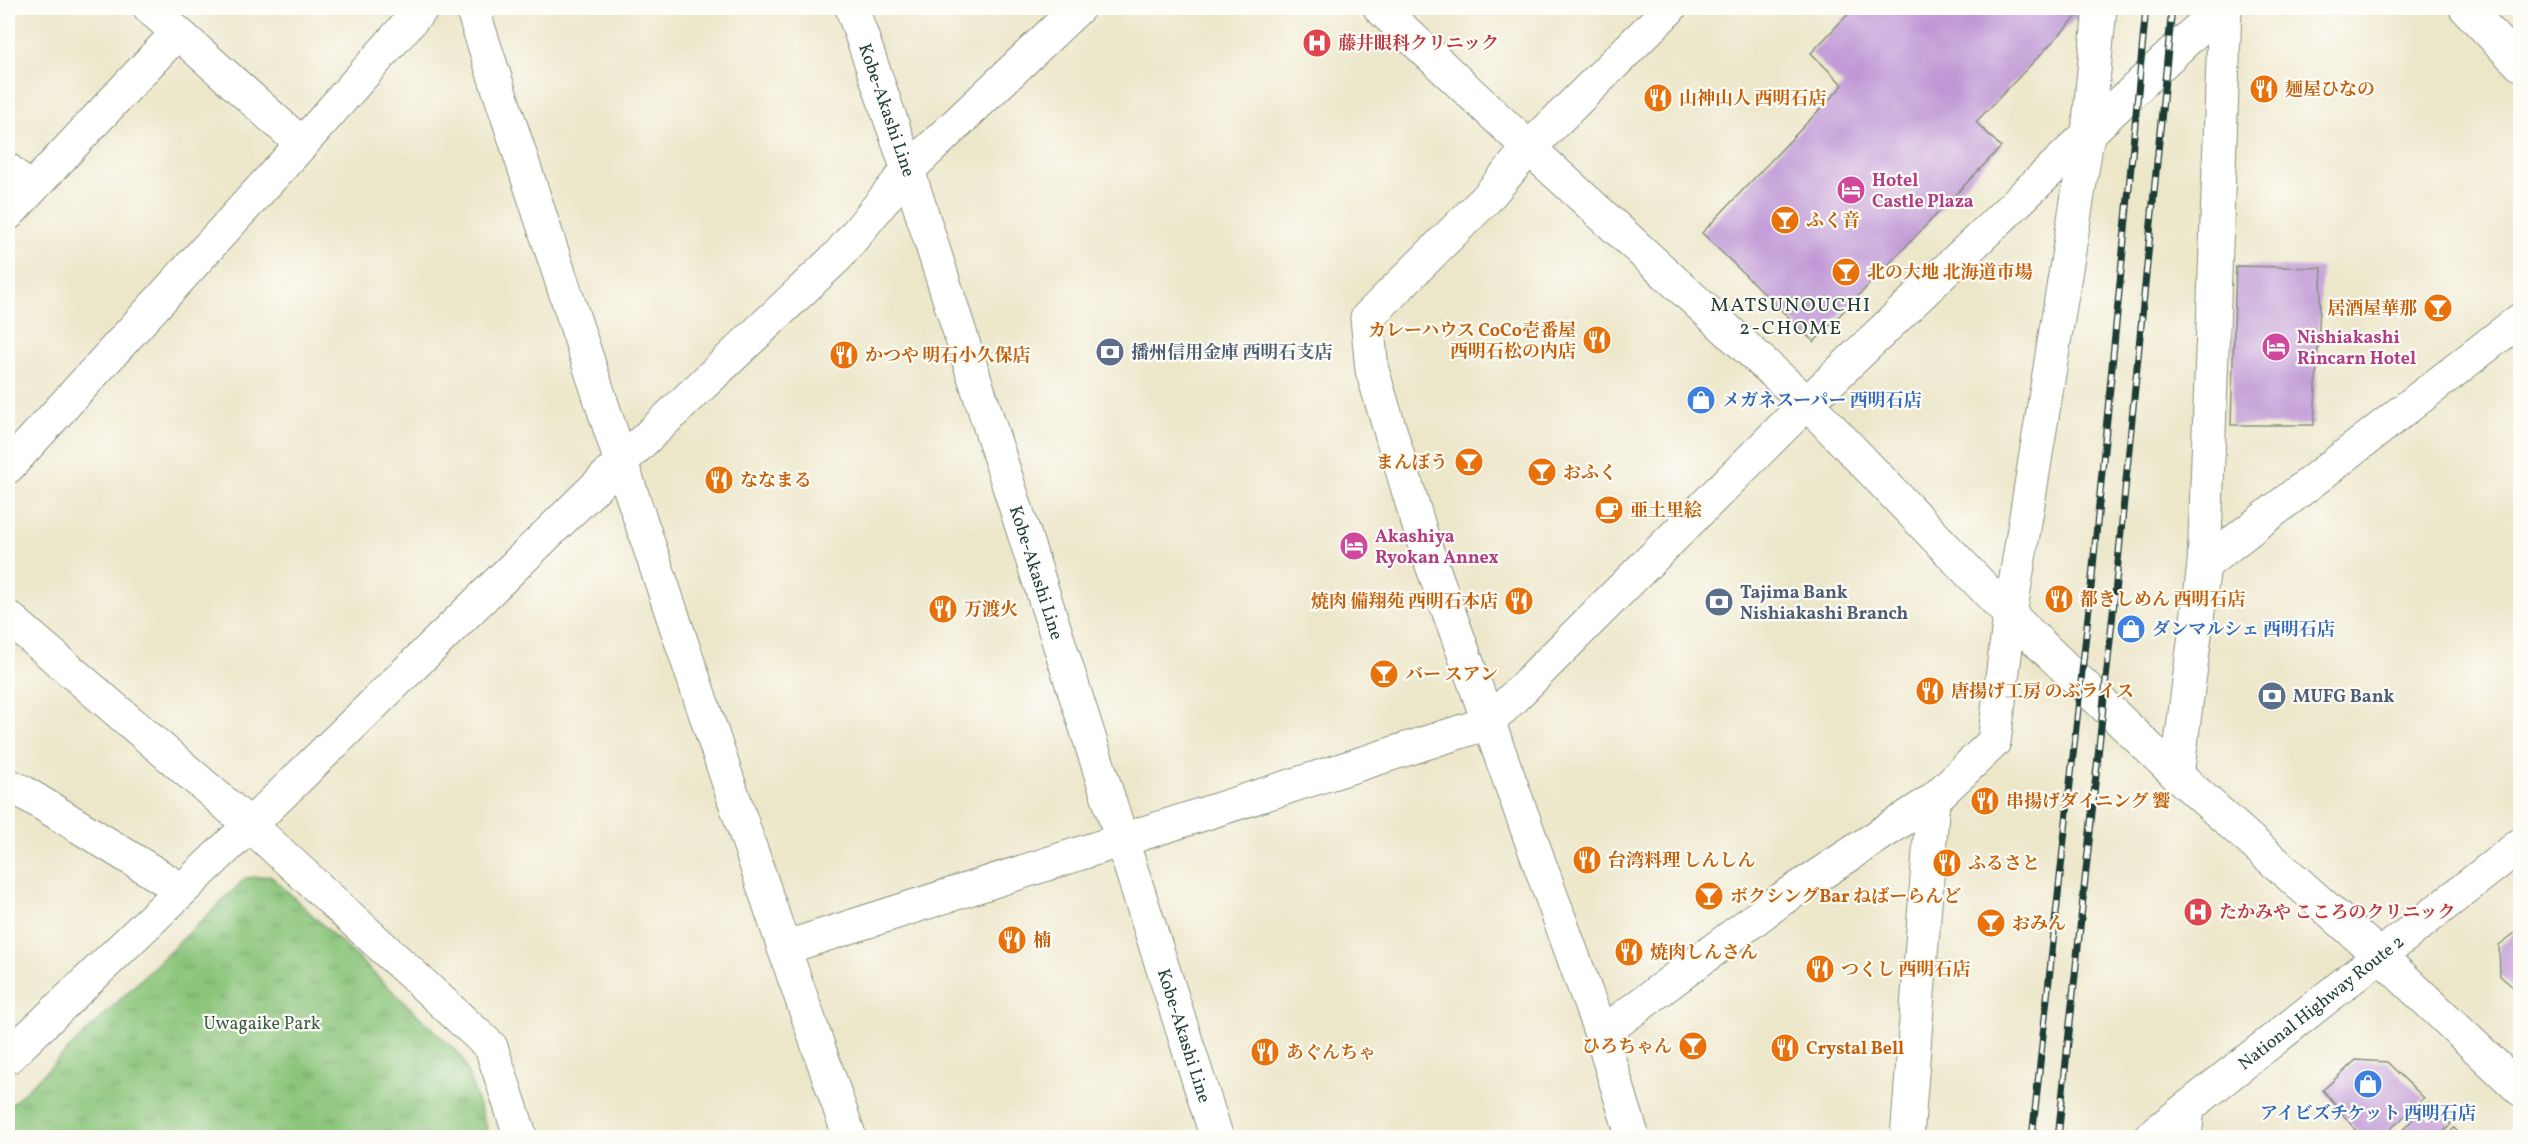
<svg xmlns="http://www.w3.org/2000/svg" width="2528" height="1145" font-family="Vollkorn,'Noto Serif JP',serif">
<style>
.grass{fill:url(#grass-tufts);stroke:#558157;stroke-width:1.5}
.building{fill:#bf97d5}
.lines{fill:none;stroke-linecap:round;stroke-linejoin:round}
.street-casing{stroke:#86927f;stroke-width:35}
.secondary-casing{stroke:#86927f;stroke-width:35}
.primary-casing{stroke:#86927f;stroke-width:35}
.highway-casing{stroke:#86927f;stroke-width:35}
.street{stroke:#fff;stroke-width:33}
.secondary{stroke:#fff;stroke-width:33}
.primary{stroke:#fff;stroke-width:33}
.highway{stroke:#fff;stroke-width:33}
.rail-casing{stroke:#1f3d34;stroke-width:7}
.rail{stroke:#fdfcf7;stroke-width:4.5;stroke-dasharray:14;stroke-linecap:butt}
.labels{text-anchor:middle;stroke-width:4.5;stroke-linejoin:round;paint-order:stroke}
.health-label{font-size:18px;font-weight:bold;fill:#be3a42;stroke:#fdfcf7;text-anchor:start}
.food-label{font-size:18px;font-weight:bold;fill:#c56008;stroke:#fdfcf7;text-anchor:start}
.street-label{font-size:18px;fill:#1f3d34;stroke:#fdfcf7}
.hotel-label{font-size:18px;font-weight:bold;fill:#b23c85;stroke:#fdfcf7;text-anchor:start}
.service-label{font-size:18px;font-weight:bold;fill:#4e5e75;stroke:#fdfcf7;text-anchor:start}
.shop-label{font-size:18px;font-weight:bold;fill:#366cbe;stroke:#fdfcf7;text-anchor:start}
.park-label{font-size:18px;fill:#3a5f46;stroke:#fdfcf7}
.neighbourhood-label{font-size:20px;letter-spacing:1.5px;fill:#1f3d34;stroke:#fdfcf7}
</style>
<defs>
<pattern id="grass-tufts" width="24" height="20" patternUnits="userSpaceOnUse" patternTransform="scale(1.5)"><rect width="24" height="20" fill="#8bc57a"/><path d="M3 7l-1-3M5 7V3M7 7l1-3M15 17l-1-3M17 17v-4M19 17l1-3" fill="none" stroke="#71a165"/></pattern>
</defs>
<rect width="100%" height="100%" fill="#fdfcf7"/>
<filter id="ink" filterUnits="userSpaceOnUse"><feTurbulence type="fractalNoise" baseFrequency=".0167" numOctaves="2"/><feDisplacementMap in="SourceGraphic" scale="12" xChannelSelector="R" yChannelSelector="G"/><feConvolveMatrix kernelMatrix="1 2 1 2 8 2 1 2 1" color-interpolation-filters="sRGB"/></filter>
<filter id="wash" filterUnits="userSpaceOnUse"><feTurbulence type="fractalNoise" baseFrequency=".008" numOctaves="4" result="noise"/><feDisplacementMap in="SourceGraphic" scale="24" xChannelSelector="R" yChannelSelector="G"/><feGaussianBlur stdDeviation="1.35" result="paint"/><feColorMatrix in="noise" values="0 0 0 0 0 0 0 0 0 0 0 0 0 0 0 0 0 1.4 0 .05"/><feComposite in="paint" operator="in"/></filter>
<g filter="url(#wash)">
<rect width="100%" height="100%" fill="#ede7ca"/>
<path class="grass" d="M 271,876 L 462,1057 L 490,1137 L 8,1137 L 8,1108 L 246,878 Z"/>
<g id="blocks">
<g class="building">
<path d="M 1854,8 L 2085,8 L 1976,122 L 2001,147 L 1814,342 L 1702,233 L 1843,85 L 1811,53 Z"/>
<path d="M 2236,266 L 2322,268 L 2314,425 L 2231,425 Z"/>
<path d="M 2520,929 L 2520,979 L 2513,987 L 2500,976 L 2499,945 Z"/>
<path d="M 2356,1060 L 2387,1062 L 2424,1098 L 2381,1138 L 2362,1138 L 2323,1090 Z"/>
<path d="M 2428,1103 L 2451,1124 L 2438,1138 L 2395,1138 Z"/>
<path d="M 2454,1128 L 2464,1138 L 2445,1138 Z"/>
</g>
</g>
</g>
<g filter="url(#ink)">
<use href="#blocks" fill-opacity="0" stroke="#86927f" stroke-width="1.5"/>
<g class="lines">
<g class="street-casing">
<g id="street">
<path d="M 150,8 L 302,144"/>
<path d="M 472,8 L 621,462 L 784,948"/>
<path d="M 8,170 L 30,190"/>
<path d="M 8,214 L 177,33"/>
<path d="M 8,467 L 302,144 L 422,8"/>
<path d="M 2204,565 L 2520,320"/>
<path d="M 8,617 L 250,825 L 491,1047 L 521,1138"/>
<path d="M 2177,775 L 2204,565 L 2225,8"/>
<path d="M 8,785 L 23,792 L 182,890"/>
<path d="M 1601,1034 L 1782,899 L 1933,800 L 1994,742 L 2010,615 L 2088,133 L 2100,8"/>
<path d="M 850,1138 L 784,948 L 1488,723"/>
<path d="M 1633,1138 L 1601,1034 L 1424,543 L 1372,370 L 1367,318 L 1486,199 L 1529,148 L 1670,8"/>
<path d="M 1907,1138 L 1933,800"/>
<path d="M 2185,1138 L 2188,1107"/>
</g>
</g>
<g class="secondary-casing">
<g id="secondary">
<path d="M 1380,8 L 1529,148 L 1807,403 L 2010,615 L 2177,775 L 2379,955 L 2520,1089"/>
<path d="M 2466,8 L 2520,64"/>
<path d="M 1488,723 L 1807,403 L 2220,8"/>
<path d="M 8,1057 L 250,825 L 621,462 L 838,256 L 908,170 L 1078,8"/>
</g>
</g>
<g class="primary-casing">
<g id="primary">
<path id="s1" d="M 852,8 L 908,170 L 1217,1138"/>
</g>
</g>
<g class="highway-casing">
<g id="highway">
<path id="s2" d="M 2149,1138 L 2520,845"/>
</g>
</g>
<use href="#street" class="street"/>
<use href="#secondary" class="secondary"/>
<use href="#primary" class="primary"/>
<use href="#highway" class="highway"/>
<g class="rail-casing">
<g id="rail">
<path d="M 2032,1138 L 2091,588 L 2146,8"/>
<path d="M 2058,1138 L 2115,593 L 2172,8"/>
</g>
</g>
<use href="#rail" class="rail"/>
</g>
</g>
<defs>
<g id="hospital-disc" transform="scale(1.5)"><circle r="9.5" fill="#e0444e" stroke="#fdfcf7"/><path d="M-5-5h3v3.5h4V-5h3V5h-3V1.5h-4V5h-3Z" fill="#fff"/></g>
<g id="restaurant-disc" transform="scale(1.5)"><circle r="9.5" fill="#e8710a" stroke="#fdfcf7"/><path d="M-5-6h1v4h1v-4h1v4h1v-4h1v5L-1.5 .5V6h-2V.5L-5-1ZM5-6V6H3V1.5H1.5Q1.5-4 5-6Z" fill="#fff"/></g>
<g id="hotel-disc" transform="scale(1.5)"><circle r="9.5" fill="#d1479c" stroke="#fdfcf7"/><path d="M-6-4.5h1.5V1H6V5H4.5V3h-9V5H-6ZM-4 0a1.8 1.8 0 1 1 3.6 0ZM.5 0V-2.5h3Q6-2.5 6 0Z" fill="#fff"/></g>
<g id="bar-disc" transform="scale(1.5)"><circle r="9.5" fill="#e8710a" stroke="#fdfcf7"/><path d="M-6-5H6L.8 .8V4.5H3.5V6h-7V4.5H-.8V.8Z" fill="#fff"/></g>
<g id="bank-disc" transform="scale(1.5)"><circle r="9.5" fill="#5c6f8a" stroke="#fdfcf7"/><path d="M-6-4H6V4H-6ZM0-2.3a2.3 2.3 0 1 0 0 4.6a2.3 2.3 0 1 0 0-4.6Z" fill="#fff"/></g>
<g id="shop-disc" transform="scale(1.5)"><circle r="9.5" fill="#3f7fe0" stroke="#fdfcf7"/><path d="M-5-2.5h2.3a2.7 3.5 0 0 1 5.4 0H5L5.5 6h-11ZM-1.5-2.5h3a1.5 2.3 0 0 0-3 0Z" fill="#fff"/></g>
<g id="cafe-disc" transform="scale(1.5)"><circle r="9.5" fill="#e8710a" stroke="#fdfcf7"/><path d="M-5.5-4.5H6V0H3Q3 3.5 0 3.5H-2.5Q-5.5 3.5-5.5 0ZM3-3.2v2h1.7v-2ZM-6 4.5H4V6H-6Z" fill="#fff"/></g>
</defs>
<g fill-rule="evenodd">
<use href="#hospital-disc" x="1317" y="43"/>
<use href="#restaurant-disc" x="2264" y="89"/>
<use href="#restaurant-disc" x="1658" y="98"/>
<use href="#hotel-disc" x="1851" y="190"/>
<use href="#bar-disc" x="1785" y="220"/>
<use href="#bar-disc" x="1846" y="272"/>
<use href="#bar-disc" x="2438" y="308"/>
<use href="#restaurant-disc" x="1597" y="340"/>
<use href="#hotel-disc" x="2276" y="347"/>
<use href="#bank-disc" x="1110" y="352"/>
<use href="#restaurant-disc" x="844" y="355"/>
<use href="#shop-disc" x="1701" y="400"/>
<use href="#bar-disc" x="1469" y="462"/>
<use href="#bar-disc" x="1542" y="472"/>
<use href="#restaurant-disc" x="719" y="480"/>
<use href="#cafe-disc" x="1609" y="510"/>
<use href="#hotel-disc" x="1354" y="546"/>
<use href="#restaurant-disc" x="2059" y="599"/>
<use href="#restaurant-disc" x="1519" y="601"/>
<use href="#bank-disc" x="1719" y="602"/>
<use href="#restaurant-disc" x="943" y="609"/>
<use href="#shop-disc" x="2131" y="629"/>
<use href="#bar-disc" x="1384" y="674"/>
<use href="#restaurant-disc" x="1930" y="691"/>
<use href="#bank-disc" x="2272" y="696"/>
<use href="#restaurant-disc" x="1985" y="801"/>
<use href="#restaurant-disc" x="1587" y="860"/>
<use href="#restaurant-disc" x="1947" y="863"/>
<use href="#bar-disc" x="1709" y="896"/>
<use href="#hospital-disc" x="2198" y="912"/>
<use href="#bar-disc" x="1991" y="923"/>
<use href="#restaurant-disc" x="1012" y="940"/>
<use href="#restaurant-disc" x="1629" y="952"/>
<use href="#restaurant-disc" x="1820" y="969"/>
<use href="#bar-disc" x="1693" y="1046"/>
<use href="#restaurant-disc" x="1785" y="1048"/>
<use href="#restaurant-disc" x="1265" y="1052"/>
<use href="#shop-disc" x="2368" y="1084"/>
</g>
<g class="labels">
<g class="health-label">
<text x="1338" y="49">藤井眼科クリニック</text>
<text x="2219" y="918">たかみや こころのクリニック</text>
</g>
<g class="food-label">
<text x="2285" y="95">麺屋ひなの</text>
<text x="1679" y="104">山神山人 西明石店</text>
<text x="1806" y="226">ふく音</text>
<text x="1867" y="278">北の大地 北海道市場</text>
<text x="2417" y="314" text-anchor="end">居酒屋華那</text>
<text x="1576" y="336" text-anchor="end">カレーハウス CoCo壱番屋<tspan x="1576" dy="21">西明石松の内店</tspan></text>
<text x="865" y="361">かつや 明石小久保店</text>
<text x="1448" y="468" text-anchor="end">まんぼう</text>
<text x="1563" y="478">おふく</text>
<text x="740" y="486">ななまる</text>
<text x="1630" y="516">亜土里絵</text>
<text x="2080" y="605">都きしめん 西明石店</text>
<text x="1498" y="607" text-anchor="end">焼肉 備翔苑 西明石本店</text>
<text x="964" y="615">万渡火</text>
<text x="1405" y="680">バー スアン</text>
<text x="1951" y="697">唐揚げ工房 のぶライス</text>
<text x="2006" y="807">串揚げダイニング 饗</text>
<text x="1608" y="866">台湾料理 しんしん</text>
<text x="1968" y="869">ふるさと</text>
<text x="1730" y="902">ボクシングBar ねばーらんど</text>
<text x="2012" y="929">おみん</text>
<text x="1033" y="946">楠</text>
<text x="1650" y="958">焼肉しんさん</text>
<text x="1841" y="975">つくし 西明石店</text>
<text x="1672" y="1052" text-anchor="end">ひろちゃん</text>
<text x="1806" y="1054">Crystal Bell</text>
<text x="1286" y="1058">あぐんちゃ</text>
</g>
<g class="street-label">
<text dy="6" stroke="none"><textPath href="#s1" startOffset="108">Kobe-Akashi Line</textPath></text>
<text dy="6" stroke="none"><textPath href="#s1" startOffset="594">Kobe-Akashi Line</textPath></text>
<text dy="6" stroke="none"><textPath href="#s2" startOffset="219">National Highway Route 2</textPath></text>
<text dy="6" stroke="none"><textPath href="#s1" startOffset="1080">Kobe-Akashi Line</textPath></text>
</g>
<g class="hotel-label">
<text x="1872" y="186">Hotel<tspan x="1872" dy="21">Castle Plaza</tspan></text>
<text x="2297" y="343">Nishiakashi<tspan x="2297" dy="21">Rincarn Hotel</tspan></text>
<text x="1375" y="542">Akashiya<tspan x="1375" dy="21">Ryokan Annex</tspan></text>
</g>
<g class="service-label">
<text x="1131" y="358">播州信用金庫 西明石支店</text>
<text x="1740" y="598">Tajima Bank<tspan x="1740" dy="21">Nishiakashi Branch</tspan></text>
<text x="2293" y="702">MUFG Bank</text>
</g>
<g class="shop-label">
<text x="1722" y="406">メガネスーパー 西明石店</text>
<text x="2152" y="635">ダンマルシェ 西明石店</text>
<text x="2368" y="1119" text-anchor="middle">アイビズチケット 西明石店</text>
</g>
<g class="park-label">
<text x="262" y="1029">Uwagaike Park</text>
</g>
<g class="neighbourhood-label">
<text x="1791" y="311">MATSUNOUCHI<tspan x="1791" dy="23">2-CHOME</tspan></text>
</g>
</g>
<rect width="2528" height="1145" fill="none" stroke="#fdfcf7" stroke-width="30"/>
</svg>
